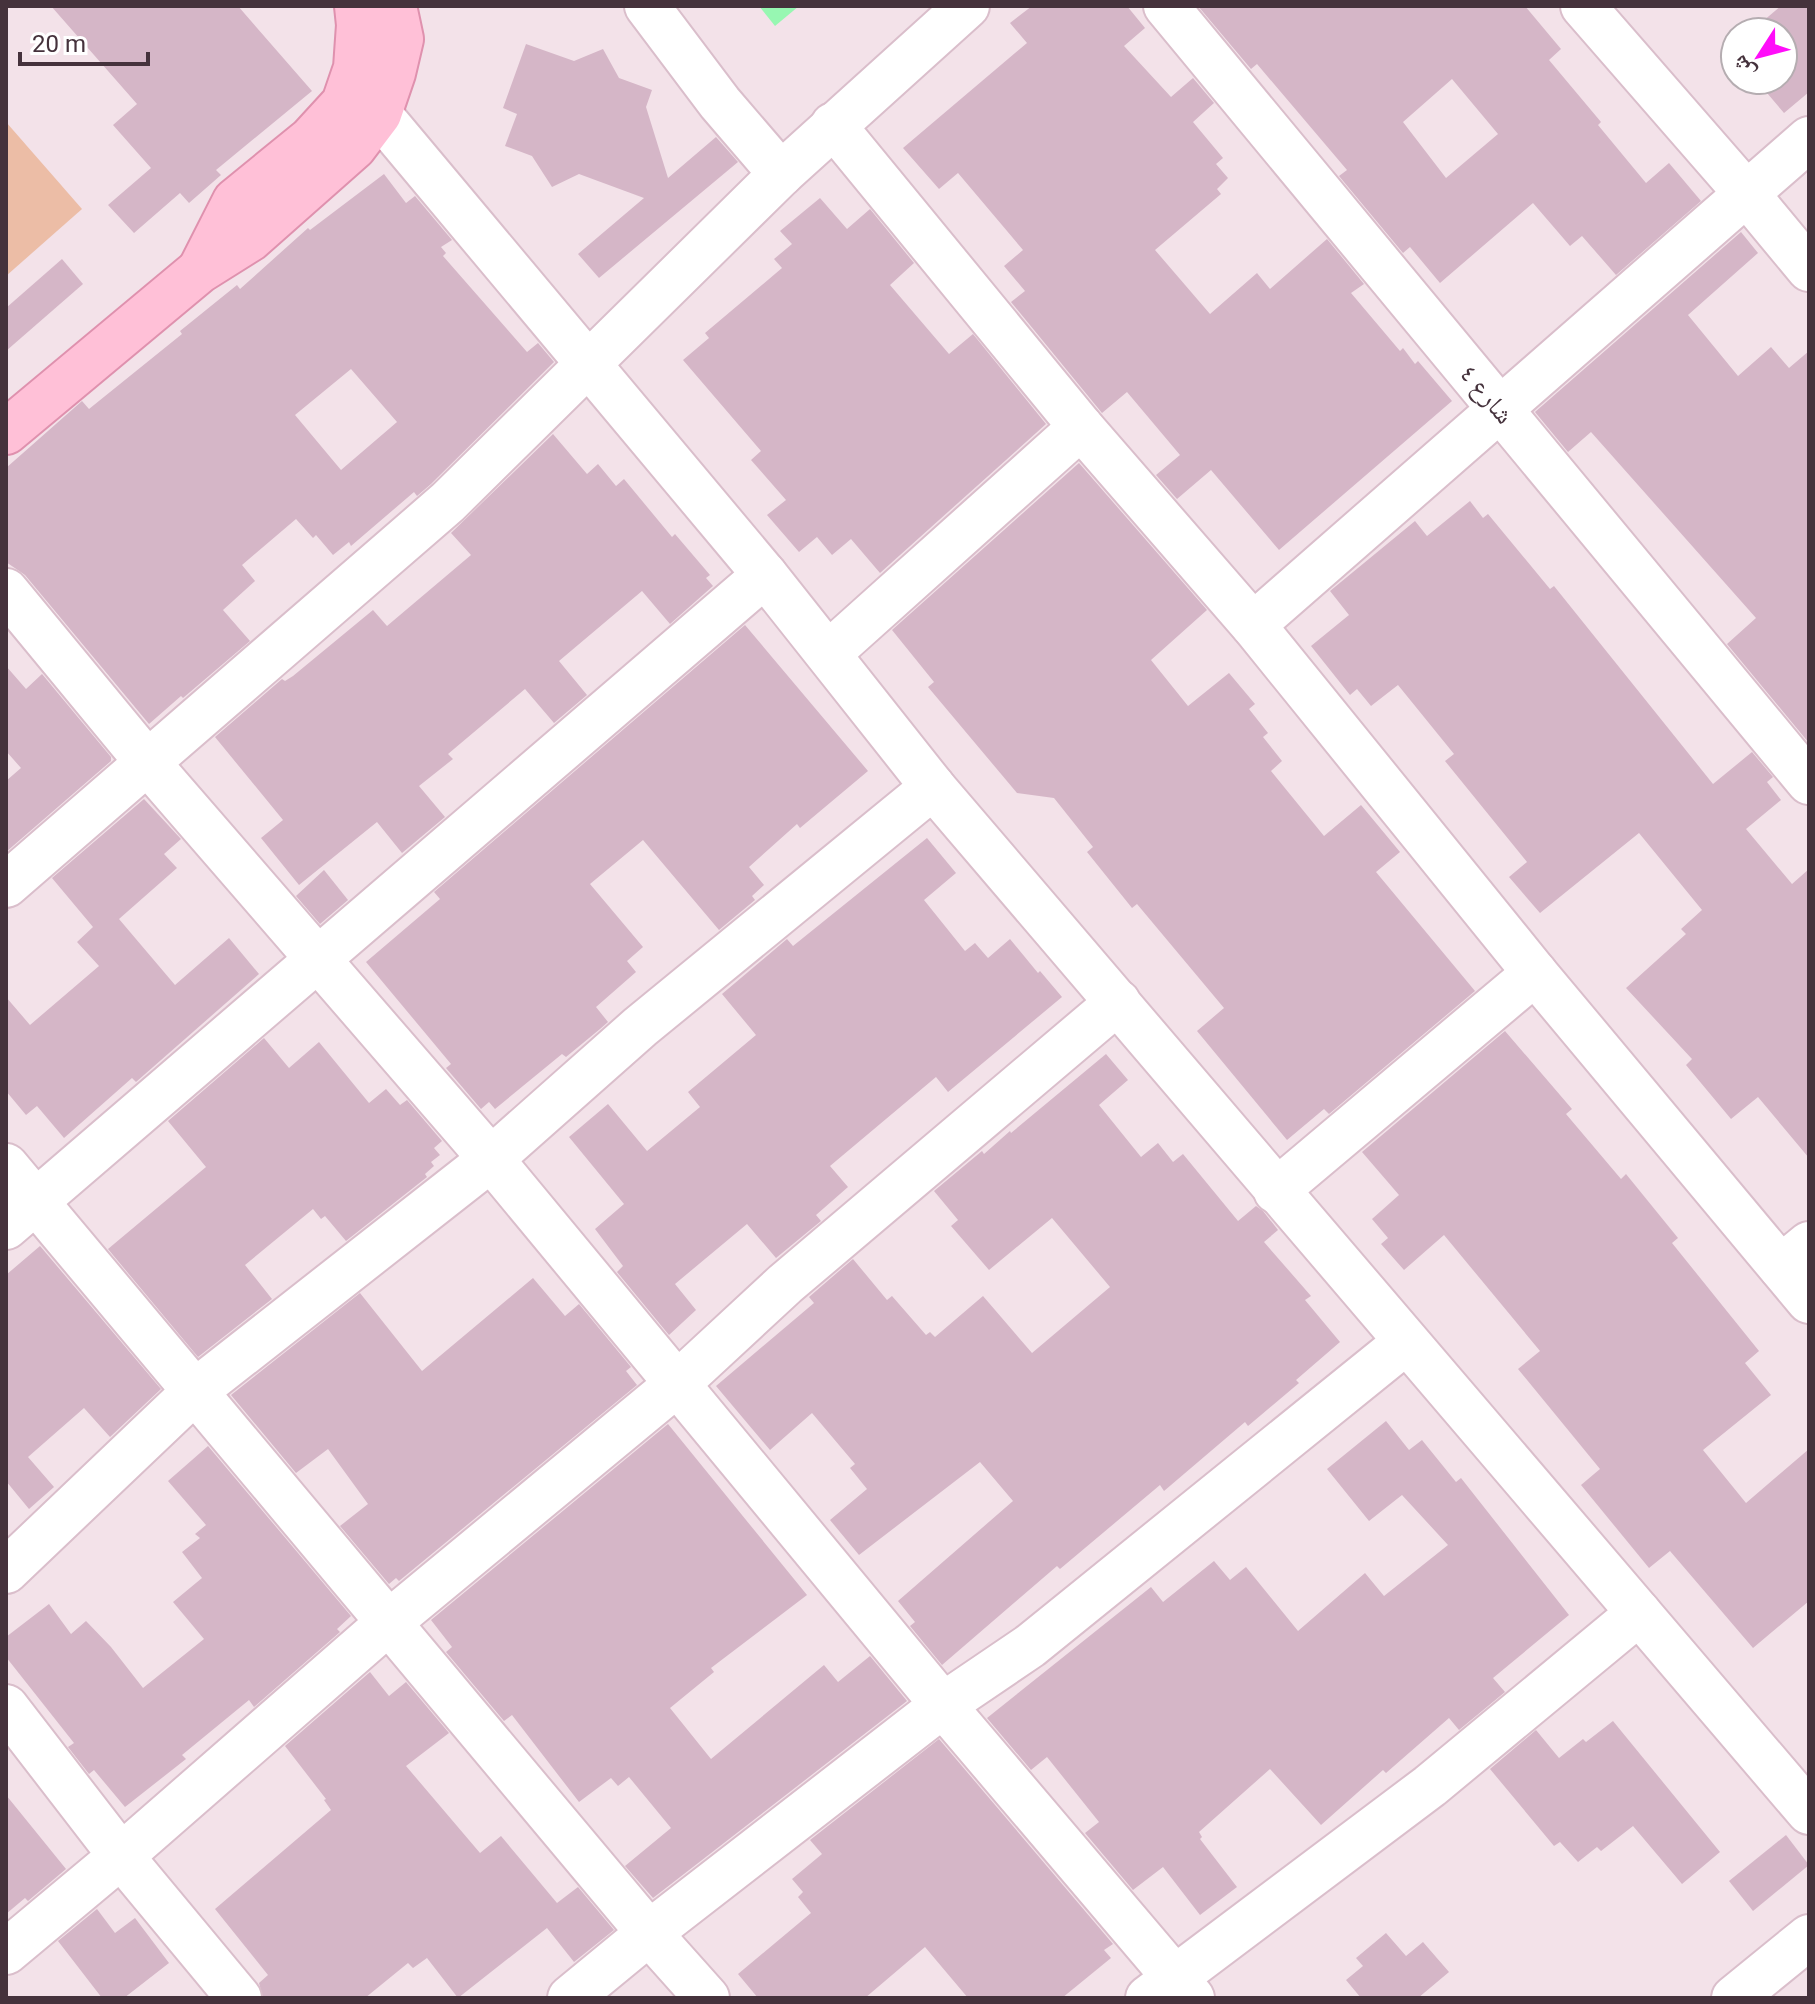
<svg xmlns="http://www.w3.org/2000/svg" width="1815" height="2004" font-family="Roboto,'Noto Naskh Arabic',sans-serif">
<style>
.green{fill:#ecbda6}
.water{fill:#97f7b2}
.building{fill:#d5b6c7;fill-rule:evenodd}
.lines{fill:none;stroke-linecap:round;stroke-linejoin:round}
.minor-casing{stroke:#dabecb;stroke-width:48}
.secondary-casing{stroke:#df91ae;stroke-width:48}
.minor{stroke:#fff;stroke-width:44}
.secondary{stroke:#ffc0d7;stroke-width:44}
.labels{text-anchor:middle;stroke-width:7;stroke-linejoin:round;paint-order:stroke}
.street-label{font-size:26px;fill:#45323c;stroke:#fff}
</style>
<rect width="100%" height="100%" fill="#f3e2e9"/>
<path class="green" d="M 6,122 L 82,209 L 6,276 Z"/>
<path class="water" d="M 759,6 L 799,6 L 775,26 Z"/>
<g class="building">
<path d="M 51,6 L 238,6 L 312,91 L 216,170 L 221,175 L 189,203 L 180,193 L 134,233 L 108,205 L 151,168 L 113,125 L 137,104 Z"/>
<path d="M 1032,6 L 1127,6 L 1145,28 L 1124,46 L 1171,97 L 1193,78 L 1214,103 L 1193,122 L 1223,158 L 1216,164 L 1228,178 L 1217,189 L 1221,194 L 1155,250 L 1210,314 L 1257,273 L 1270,289 L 1327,239 L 1364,284 L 1351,293 L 1400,351 L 1403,348 L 1415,364 L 1418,361 L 1452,401 L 1279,550 L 1211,470 L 1177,499 L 1156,475 L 1180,455 L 1127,392 L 1102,413 L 1011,302 L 1025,291 L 1004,266 L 1023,250 L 958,173 L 939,189 L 903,148 L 1027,43 L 1010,23 Z"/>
<path d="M 1198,6 L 1525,6 L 1561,49 L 1549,60 L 1601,122 L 1598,125 L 1646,183 L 1669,163 L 1701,201 L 1616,275 L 1582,236 L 1570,246 L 1533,203 L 1440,283 L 1410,247 L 1403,253 L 1339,176 L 1347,170 L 1257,64 L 1251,69 ZM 1452,79 L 1498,134 L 1446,178 L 1403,122 Z"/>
<path d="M 1781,6 L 1809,6 L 1809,92 L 1784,113 L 1756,80 L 1783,80 L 1783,32 L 1750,32 Z"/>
<path d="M 526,44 L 574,61 L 603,49 L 619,78 L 652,90 L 646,107 L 668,178 L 716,137 L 738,162 L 599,278 L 578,254 L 644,198 L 579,174 L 552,187 L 532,156 L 505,146 L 517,114 L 503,108 Z"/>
<path d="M 384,174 L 406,203 L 415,196 L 452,240 L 441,247 L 446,253 L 443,256 L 527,352 L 538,343 L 554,362 L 431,484 L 417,496 L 414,492 L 351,546 L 349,542 L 333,555 L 316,535 L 313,538 L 296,519 L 242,565 L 255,581 L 223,610 L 250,641 L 183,698 L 181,696 L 149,724 L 25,575 L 6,562 L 6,468 L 82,401 L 89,409 L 182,334 L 180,331 L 237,285 L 240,289 L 308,228 L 310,230 ZM 351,369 L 397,422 L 341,470 L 295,415 Z"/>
<path d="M 820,198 L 847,229 L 870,209 L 914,263 L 890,285 L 949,354 L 973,334 L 1046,424 L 880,573 L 851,539 L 832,555 L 817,537 L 799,552 L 767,515 L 786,500 L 751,460 L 761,451 L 683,360 L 709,338 L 705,333 L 782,268 L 774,259 L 792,244 L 780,231 Z"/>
<path d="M 1741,232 L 1758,253 L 1688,315 L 1738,376 L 1771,347 L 1789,368 L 1809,351 L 1809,743 L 1727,644 L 1756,618 L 1591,432 L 1568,452 L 1535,412 Z"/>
<path d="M 62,259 L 83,284 L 6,351 L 6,308 Z"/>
<path d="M 553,434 L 587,474 L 598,464 L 616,486 L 624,479 L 672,537 L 675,534 L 710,575 L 706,578 L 713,586 L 670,624 L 642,591 L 559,661 L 587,695 L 554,723 L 525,689 L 448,754 L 453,759 L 419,786 L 445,817 L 402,853 L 377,822 L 299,885 L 261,838 L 283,820 L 215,737 L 282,679 L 285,681 L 293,676 L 373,610 L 387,626 L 471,555 L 451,533 Z"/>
<path d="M 1079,463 L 1207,610 L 1151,660 L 1188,706 L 1229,673 L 1255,704 L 1249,709 L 1268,733 L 1263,737 L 1282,761 L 1271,771 L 1324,836 L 1361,805 L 1400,852 L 1376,872 L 1475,991 L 1329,1114 L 1324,1109 L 1287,1140 L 1197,1031 L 1224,1008 L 1137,904 L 1132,908 L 1087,852 L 1093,847 L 1054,798 L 1017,793 L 928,687 L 934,682 L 892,630 Z"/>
<path d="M 1470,501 L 1483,518 L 1488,514 L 1550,589 L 1554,586 L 1713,784 L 1752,752 L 1773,777 L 1767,782 L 1781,800 L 1746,829 L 1792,884 L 1809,869 L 1809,1158 L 1758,1097 L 1731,1119 L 1686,1065 L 1692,1059 L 1626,988 L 1686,934 L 1681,929 L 1702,910 L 1639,833 L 1540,913 L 1509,877 L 1527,862 L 1445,761 L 1454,754 L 1398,685 L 1371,706 L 1357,689 L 1350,695 L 1311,646 L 1349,615 L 1330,591 L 1415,521 L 1427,536 Z"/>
<path d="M 745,625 L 868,771 L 800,828 L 797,824 L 749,867 L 764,885 L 752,896 L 755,900 L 719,930 L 643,840 L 590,884 L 643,947 L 627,961 L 636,972 L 596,1007 L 608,1022 L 600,1029 L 566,1057 L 562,1054 L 495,1109 L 489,1102 L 481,1109 L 446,1068 L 451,1064 L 366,962 L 440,899 L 434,892 Z"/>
<path d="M 6,666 L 26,689 L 42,674 L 111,757 L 111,761 L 6,852 L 6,781 L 21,768 L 6,751 Z"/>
<path d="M 144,799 L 181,839 L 164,854 L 177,868 L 119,919 L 175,985 L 229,938 L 259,974 L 136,1082 L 132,1078 L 64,1138 L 37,1106 L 26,1115 L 6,1091 L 6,997 L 30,1025 L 99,966 L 77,942 L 93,927 L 52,878 Z"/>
<path d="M 927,838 L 956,873 L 924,900 L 965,951 L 975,943 L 988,958 L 1010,939 L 1038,973 L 1040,971 L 1062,997 L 948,1092 L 936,1077 L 830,1166 L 848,1187 L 816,1215 L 821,1221 L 776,1258 L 747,1224 L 675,1284 L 696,1310 L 669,1335 L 617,1272 L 623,1266 L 595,1229 L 624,1204 L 569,1137 L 608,1104 L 647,1151 L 700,1107 L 688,1092 L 756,1035 L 722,994 L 787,939 L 793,946 Z"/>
<path d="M 324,870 L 348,900 L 320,924 L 296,896 Z"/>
<path d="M 1505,1031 L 1572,1109 L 1566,1114 L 1621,1179 L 1626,1174 L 1678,1238 L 1672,1243 L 1759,1351 L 1745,1363 L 1771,1395 L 1703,1450 L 1746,1503 L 1809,1449 L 1809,1601 L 1753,1648 L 1670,1551 L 1649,1568 L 1581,1485 L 1600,1469 L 1518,1369 L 1540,1351 L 1444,1235 L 1404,1270 L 1381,1244 L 1388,1238 L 1372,1219 L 1399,1195 L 1362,1152 Z"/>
<path d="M 264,1038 L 289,1068 L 319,1042 L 369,1103 L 386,1089 L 400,1105 L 407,1100 L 442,1141 L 434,1148 L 440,1155 L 431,1162 L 434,1166 L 425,1174 L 427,1177 L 346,1241 L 325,1216 L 321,1219 L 313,1209 L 245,1265 L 272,1299 L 198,1357 L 108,1249 L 206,1167 L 168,1121 Z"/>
<path d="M 1106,1054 L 1128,1080 L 1099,1105 L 1141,1157 L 1158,1143 L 1173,1162 L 1183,1154 L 1238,1221 L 1256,1206 L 1263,1211 L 1278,1230 L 1264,1242 L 1311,1296 L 1305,1300 L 1340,1342 L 1296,1380 L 1299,1383 L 1248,1426 L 1245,1422 L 1164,1491 L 1160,1485 L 1060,1569 L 1057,1566 L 942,1665 L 910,1626 L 915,1622 L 898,1601 L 1013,1501 L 980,1462 L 859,1555 L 830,1520 L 867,1489 L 850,1468 L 855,1464 L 812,1413 L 770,1450 L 716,1386 L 814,1303 L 809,1297 L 853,1259 L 887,1300 L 892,1296 L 926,1335 L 930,1332 L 935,1337 L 983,1296 L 1032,1353 L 1110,1287 L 1052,1218 L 989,1270 L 951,1226 L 958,1220 L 934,1191 L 982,1151 L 984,1154 L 1010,1131 L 1011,1133 Z"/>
<path d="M 40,1246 L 161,1389 L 110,1437 L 84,1408 L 28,1457 L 54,1487 L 29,1509 L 6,1481 L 6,1275 Z"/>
<path d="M 533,1278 L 565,1316 L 579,1304 L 631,1367 L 626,1371 L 637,1385 L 399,1581 L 396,1578 L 389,1584 L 340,1526 L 368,1504 L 328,1449 L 296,1473 L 231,1395 L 360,1293 L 422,1371 Z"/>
<path d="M 1386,1421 L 1409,1450 L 1422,1440 L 1456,1482 L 1461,1478 L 1569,1615 L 1493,1678 L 1505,1692 L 1459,1730 L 1449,1718 L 1386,1773 L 1383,1770 L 1321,1825 L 1270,1769 L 1199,1832 L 1202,1837 L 1200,1839 L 1237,1887 L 1200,1915 L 1163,1867 L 1133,1890 L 1085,1833 L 1099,1822 L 1047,1757 L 1031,1770 L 987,1718 L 1151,1587 L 1163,1602 L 1214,1561 L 1230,1580 L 1246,1567 L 1298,1631 L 1365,1573 L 1384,1596 L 1448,1545 L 1402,1495 L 1369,1521 L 1327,1469 Z"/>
<path d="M 668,1424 L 807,1595 L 711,1668 L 714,1672 L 670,1708 L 711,1759 L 824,1665 L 838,1682 L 870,1656 L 907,1701 L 653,1898 L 625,1866 L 671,1828 L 629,1777 L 618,1786 L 611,1778 L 579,1802 L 512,1715 L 504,1721 L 446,1652 L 452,1647 L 431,1620 Z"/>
<path d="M 208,1446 L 351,1616 L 337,1629 L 340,1632 L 254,1707 L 249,1700 L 182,1755 L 186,1759 L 125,1807 L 94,1770 L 89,1774 L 68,1747 L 74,1743 L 6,1657 L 6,1637 L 49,1604 L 71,1634 L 86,1621 L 111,1647 L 143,1688 L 204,1639 L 173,1602 L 202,1578 L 182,1552 L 200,1538 L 195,1534 L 206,1525 L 168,1481 Z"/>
<path d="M 370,1672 L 389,1696 L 406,1682 L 449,1733 L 406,1766 L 480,1853 L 501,1836 L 557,1903 L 578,1887 L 614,1930 L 574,1962 L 547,1928 L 458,1998 L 427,1958 L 413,1968 L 408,1963 L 365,1998 L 263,1998 L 259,1983 L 268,1975 L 215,1909 L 331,1810 L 324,1800 L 326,1799 L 285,1746 Z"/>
<path d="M 1613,1721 L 1720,1852 L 1682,1884 L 1633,1826 L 1601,1851 L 1597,1847 L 1578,1862 L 1560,1842 L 1554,1846 L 1490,1769 L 1536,1730 L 1559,1758 L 1583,1739 L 1586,1742 Z"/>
<path d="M 939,1739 L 1113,1944 L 1104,1950 L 1111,1958 L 1062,1998 L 968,1998 L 925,1947 L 865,1998 L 758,1998 L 738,1974 L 811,1913 L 798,1897 L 803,1892 L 792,1879 L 822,1854 L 810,1840 Z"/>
<path d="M 6,1795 L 66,1869 L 28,1901 L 25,1898 L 6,1914 Z"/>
<path d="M 1786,1835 L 1809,1865 L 1753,1911 L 1729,1881 Z"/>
<path d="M 97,1909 L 115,1933 L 135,1918 L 169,1963 L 124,1998 L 102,1998 L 58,1941 Z"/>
<path d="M 1386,1933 L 1406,1956 L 1423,1942 L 1449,1972 L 1418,1998 L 1361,1998 L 1346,1980 L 1363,1966 L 1356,1958 Z"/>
</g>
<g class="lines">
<g class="minor-casing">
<g id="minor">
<path d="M 647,6 L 720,103 L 781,174"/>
<path d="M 1166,6 L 1809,782"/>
<path d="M 1583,6 L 1746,193 L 1809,269"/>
<path d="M 379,114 L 765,575 L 933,787 L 1809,1812"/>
<path d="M 833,125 L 1081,427 L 1253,625 L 1535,973 L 1809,1301"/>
<path d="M 6,591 L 148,763 L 491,1159 L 943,1705 L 1192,1998"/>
<path d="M 1253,625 L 1809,139"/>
<path d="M 829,653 L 1081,427"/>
<path d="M 6,885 L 448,502 L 781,174 L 967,6"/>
<path d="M 6,1166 L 649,1933 L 707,1998"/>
<path d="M 1276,1191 L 1535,973"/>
<path d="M 6,1227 L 765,575"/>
<path d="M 1781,1267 L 1809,1244"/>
<path d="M 6,1571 L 194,1392 L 491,1159 L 640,1027 L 933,787"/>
<path d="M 6,1707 L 121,1856 L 239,1998"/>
<path d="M 6,1952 L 121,1856 L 388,1623 L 677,1384 L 785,1284 L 1118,1002"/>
<path d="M 570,1998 L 649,1933 L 943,1705 L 1030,1646 L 1406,1342"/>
<path d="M 1148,1998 L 1430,1786 L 1639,1613"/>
<path d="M 1734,1998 L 1809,1937"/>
</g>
</g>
<g class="secondary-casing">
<g id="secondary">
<path d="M 201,268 L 235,201 L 311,139 L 344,103 L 356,68 L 359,25 L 357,6"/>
<path d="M 6,432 L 199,271 L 250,239 L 354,147 L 379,114 L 393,73 L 401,39 L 394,6"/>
</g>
</g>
<use href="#minor" class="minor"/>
<use href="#secondary" class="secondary"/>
</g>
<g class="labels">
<g class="street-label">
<text transform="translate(1487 394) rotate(50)" y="9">شارع ٤</text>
</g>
</g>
<rect width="1815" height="2004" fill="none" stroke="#45323c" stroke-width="16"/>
<g transform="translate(1759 56) rotate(234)"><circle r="38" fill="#ffffff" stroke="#b5adb1" stroke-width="2"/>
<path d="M0-6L14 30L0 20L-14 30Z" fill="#ff0df9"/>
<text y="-12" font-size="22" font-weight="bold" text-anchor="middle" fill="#45323c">ش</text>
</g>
<path d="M20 52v12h128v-12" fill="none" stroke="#45323c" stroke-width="4"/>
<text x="32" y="52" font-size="24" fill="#45323c" stroke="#ffffff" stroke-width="6" paint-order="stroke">20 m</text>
</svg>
